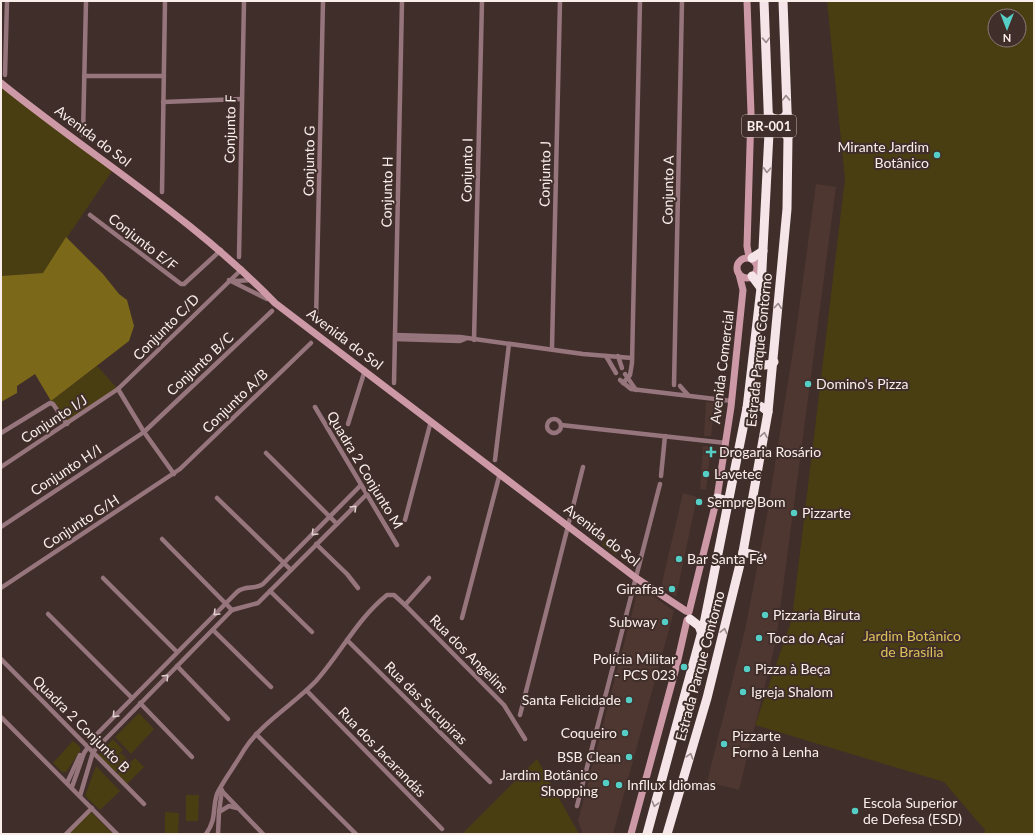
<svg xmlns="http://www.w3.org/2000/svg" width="1035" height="835" font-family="Lato,sans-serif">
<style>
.built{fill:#4e3631}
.green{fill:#493e11;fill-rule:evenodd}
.forest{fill:#7b6819}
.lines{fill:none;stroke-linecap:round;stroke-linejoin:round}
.street{stroke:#96757d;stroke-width:4.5}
.secondary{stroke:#ce99a7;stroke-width:7}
.highway{stroke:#f5e4e8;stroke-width:9}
.oneway{stroke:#9a8989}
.oneway2{stroke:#e1d0d0}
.poi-dot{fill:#55cec5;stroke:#402e2a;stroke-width:1.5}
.labels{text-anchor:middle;stroke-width:4;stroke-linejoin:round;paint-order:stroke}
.shield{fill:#402e2a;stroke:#c2b4b1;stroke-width:1}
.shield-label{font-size:13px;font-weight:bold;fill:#faeeeb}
.street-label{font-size:14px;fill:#faeeeb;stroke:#402e2a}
.poi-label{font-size:14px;fill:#faeeeb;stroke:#402e2a;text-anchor:start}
.park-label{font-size:14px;fill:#dcc159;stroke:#402e2a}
</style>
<rect width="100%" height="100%" fill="#402e2a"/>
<g class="built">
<path d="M 816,184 L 836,187 L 776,641 L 739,790 L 707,782 L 745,630 L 766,521 L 796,331 Z"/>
<path d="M 706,402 L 715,403 L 711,436 L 704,436 Z"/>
<path d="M 703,446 L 711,447 L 706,490 L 700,489 Z"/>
<path d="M 683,493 L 697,497 L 676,597 L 661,587 Z"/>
<path d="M 639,586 L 674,611 L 613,834 L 583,834 L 578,821 Z"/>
</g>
<g class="green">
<path d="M 827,1 L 1034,1 L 1034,834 L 984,834 L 985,830 L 944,782 L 755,725 L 792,619 L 845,179 ZM 995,16 L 1019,16 L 1019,40 L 995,40 Z"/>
<path d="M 1,84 L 112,171 L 43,273 L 1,276 Z"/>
<path d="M 97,366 L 116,387 L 111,393 L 67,421 L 51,401 Z"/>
<path d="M 607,537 L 621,546 L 616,555 L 602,545 Z"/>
<path d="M 139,713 L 154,729 L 131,754 L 115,737 Z"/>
<path d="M 113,739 L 123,750 L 108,765 L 98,755 Z"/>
<path d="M 73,741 L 80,747 L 80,751 L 66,772 L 62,772 L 53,763 Z"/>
<path d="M 121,753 L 128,760 L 115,773 L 108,765 Z"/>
<path d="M 135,758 L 144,767 L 127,784 L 117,774 Z"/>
<path d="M 537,759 L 579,834 L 462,834 Z"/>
<path d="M 96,766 L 120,791 L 100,810 L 85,796 Z"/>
<path d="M 186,795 L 199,795 L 198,821 L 186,821 Z"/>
<path d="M 90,811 L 113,834 L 67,834 Z"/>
<path d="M 165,812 L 179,813 L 178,834 L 165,834 Z"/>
</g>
<path class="forest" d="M 66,237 L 103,274 L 119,294 L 127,300 L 134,326 L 129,341 L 51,401 L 35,374 L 17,386 L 17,393 L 1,402 L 1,276 L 43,273 Z"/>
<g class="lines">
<g class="street">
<path d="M 5,75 L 7,1"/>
<path d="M 84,76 L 164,76"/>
<path d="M 163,102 L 242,99"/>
<path d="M 83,135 L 86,1"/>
<path d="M 162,192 L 165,1"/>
<path d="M 90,215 L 181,284 L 184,284 L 221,250"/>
<path d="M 239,257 L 244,1"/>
<path d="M 229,280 L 267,299"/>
<path d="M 235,281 L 253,280"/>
<path d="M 316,321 L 323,1"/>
<path d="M 395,335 L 460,337 L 583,354 L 632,358"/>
<path d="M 395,339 L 460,341 L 465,339"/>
<path d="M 474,340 L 482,1"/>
<path d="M 552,348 L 560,1"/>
<path d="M 606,356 L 616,373"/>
<path d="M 618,356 L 622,368"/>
<path d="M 625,374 L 636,390"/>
<path d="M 620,380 L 631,389 L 732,401"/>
<path d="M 394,383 L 402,1"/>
<path d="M 623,383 L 630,375 L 632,363 L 640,1"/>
<path d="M 674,385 L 682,1"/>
<path d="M 680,386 L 688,395"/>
<path d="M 118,389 L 144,432 L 174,474"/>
<path d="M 315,407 L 397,545"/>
<circle cx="554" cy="426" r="7"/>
<path d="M 348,424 L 365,370"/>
<path d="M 561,425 L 726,443"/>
<path d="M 1,433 L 50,403 L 53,404 L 67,424"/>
<path d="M 266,453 L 337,524"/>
<path d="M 495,460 L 509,344"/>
<path d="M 1,467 L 118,389 L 242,269"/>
<path d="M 661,476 L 665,436"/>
<path d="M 217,498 L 291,570"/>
<path d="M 405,520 L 431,421"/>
<path d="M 1,527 L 144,432 L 272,311"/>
<path d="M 162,539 L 232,610"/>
<path d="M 316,544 L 347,574 L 358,588"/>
<path d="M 103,578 L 177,652"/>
<path d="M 1,588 L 180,469 L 311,343"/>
<path d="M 270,591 L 312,632"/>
<path d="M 405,605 L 429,578"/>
<path d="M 48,614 L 132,698"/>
<path d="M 462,618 L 500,473"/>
<path d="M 213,630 L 271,687"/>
<path d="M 347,640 L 490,782"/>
<path d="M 1,659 L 144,804"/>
<path d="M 177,666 L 228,719"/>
<path d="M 307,691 L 442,829"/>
<path d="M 140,703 L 192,757"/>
<path d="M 520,715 L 583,467"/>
<path d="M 1,717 L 117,834"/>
<path d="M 256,734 L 356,834"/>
<path d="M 67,783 L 80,755"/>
<path d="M 72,787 L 84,753 L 97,734 L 237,592 C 245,585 255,590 263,584 L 361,485"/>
<path d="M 220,789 L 263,834"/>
<path d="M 80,796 L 93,752 L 232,610 L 258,603 L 367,494"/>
<path d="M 577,806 L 660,484"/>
<path d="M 219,812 L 222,790"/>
<path d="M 66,834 L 92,808"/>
<path d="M 206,834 C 217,819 212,809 217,794 C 221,784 238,761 244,750 C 262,722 293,705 316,681 C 341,653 357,619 387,595 L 394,595 L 405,605 L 504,705 L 525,739"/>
<path d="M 218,834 L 219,812 L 229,806 L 237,808"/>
</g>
<g class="secondary">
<path d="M 747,1 L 751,113 L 747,246 L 749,257"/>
<path d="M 1,83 C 92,157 193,218 275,303 L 636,578 L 686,611"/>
<circle cx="747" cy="268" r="10"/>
<path d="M 689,612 L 717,498 L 731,407 L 743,290 L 739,274"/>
<path d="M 631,834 L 677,664 L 687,620"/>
</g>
<g class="highway">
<path d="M 769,116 C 776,121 782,121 787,114"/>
<path d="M 769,133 C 776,129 783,130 788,137"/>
<path d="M 752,258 L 763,251"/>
<path d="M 752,276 L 761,288"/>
<path d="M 754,357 C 758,366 766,367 774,362"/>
<path d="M 747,408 C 756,403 762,405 768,412"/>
<path d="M 717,498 L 729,501"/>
<path d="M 743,552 L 762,557"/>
<path d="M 690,619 L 699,626 L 702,634"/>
<path d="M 647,834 L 704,624 L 747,408 L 761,288 L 769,133 L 764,1"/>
<path d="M 667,834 L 707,698 L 743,552 L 768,412 L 787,209 L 788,137 L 783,1"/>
</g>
</g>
<defs><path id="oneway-chevron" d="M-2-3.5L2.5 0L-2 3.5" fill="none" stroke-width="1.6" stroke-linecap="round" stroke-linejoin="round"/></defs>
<g class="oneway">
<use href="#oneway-chevron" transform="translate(766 40) rotate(88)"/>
<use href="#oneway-chevron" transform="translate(786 98) rotate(-92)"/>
<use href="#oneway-chevron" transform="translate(767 170) rotate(93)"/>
<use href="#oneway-chevron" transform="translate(778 306) rotate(-85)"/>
<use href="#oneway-chevron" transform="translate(764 435) rotate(-80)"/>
<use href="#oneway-chevron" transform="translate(724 631) rotate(-76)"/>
<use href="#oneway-chevron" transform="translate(690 756) rotate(-73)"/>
<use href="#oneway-chevron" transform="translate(655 804) rotate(105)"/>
</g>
<g class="oneway2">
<use href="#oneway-chevron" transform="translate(354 508) rotate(-45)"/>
<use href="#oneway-chevron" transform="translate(314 533) rotate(135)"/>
<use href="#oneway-chevron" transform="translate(216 613) rotate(135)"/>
<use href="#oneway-chevron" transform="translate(166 677) rotate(-45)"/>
<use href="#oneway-chevron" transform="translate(115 715) rotate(134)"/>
</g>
<g class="poi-dot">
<circle cx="937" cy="155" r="4"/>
<circle cx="808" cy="384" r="4"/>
<path d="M709 446h4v4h4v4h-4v4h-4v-4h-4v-4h4z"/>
<circle cx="706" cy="474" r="4"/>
<circle cx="699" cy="502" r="4"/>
<circle cx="794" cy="513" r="4"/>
<circle cx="679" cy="559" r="4"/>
<circle cx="672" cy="589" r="4"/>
<circle cx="765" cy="615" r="4"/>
<circle cx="665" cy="622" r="4"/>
<circle cx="759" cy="638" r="4"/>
<circle cx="684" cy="667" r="4"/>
<circle cx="747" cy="669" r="4"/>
<circle cx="743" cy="692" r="4"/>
<circle cx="629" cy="700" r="4"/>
<circle cx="625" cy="733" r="4"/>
<circle cx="724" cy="744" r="4"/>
<circle cx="629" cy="757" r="4"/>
<circle cx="606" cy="783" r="4"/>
<circle cx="619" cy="785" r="4"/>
<circle cx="855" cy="811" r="4"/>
</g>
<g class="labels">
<rect class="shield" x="742" y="115" width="54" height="22" rx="3"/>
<g class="shield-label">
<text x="769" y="131">BR-001</text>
</g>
<g class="street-label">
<text transform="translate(230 129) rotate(-89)" y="5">Conjunto F</text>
<text transform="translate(93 136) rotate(37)" y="5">Avenida do Sol</text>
<text transform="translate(309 161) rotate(-89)" y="5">Conjunto G</text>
<text transform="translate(467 170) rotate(-89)" y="5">Conjunto I</text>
<text transform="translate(545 174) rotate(-89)" y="5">Conjunto J</text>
<text transform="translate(668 190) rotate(-89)" y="5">Conjunto A</text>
<text transform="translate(387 192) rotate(-89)" y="5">Conjunto H</text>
<text transform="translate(143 242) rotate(38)" y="5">Conjunto E/F</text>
<text transform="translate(166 327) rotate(-45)" y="5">Conjunto C/D</text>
<text transform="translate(345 339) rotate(37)" y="5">Avenida do Sol</text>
<text transform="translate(759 350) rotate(-84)" y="5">Estrada Parque Contorno</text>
<text transform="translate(200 364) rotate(-43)" y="5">Conjunto B/C</text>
<text transform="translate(722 367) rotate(-83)" y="5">Avenida Comercial</text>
<text transform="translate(235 401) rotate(-44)" y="5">Conjunto A/B</text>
<text transform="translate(54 419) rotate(-33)" y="5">Conjunto I/J</text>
<text transform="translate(66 470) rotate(-33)" y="5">Conjunto H/I</text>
<text transform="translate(365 470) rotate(59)" y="5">Quadra 2 Conjunto M</text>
<text transform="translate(81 522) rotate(-33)" y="5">Conjunto G/H</text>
<text transform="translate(602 535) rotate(38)" y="5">Avenida do Sol</text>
<text transform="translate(469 654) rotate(45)" y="5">Rua dos Angelins</text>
<text transform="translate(700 666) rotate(-75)" y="5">Estrada Parque Contorno</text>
<text transform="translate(426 703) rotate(45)" y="5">Rua das Sucupiras</text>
<text transform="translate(81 724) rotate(45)" y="5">Quadra 2 Conjunto B</text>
<text transform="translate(382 752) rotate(46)" y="5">Rua dos Jacarandás</text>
</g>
<g class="poi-label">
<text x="929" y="152" text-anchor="end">Mirante Jardim<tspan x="929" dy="16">Botânico</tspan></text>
<text x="816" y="389">Domino's Pizza</text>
<text x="719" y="457">Drogaria Rosário</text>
<text x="714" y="479">Lavetec</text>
<text x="707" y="507">Sempre Bom</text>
<text x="802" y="518">Pizzarte</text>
<text x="687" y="564">Bar Santa Fé</text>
<text x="664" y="594" text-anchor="end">Giraffas</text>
<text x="773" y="620">Pizzaria Biruta</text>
<text x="657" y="627" text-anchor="end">Subway</text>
<text x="767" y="643">Toca do Açaí</text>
<text x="676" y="664" text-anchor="end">Polícia Militar<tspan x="676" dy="16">- PCS 023</tspan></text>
<text x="755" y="674">Pizza à Beça</text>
<text x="751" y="697">Igreja Shalom</text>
<text x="621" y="705" text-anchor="end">Santa Felicidade</text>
<text x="617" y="738" text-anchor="end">Coqueiro</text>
<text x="732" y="741">Pizzarte<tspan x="732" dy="16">Forno à Lenha</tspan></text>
<text x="621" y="762" text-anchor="end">BSB Clean</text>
<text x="598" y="780" text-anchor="end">Jardim Botânico<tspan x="598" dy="16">Shopping</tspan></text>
<text x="627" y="790">Infllux Idiomas</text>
<text x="863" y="808">Escola Superior<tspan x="863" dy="16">de Defesa (ESD)</tspan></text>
</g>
<g class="park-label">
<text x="912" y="641">Jardim Botânico<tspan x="912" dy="16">de Brasília</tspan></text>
</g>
</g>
<rect width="1035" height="835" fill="none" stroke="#faeeeb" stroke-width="4"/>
<g transform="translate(1007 28) rotate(180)"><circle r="19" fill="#402e2a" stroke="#8a7b77"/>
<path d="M0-3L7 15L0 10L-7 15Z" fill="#55cec5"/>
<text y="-6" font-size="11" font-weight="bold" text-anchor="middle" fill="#faeeeb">N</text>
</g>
</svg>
